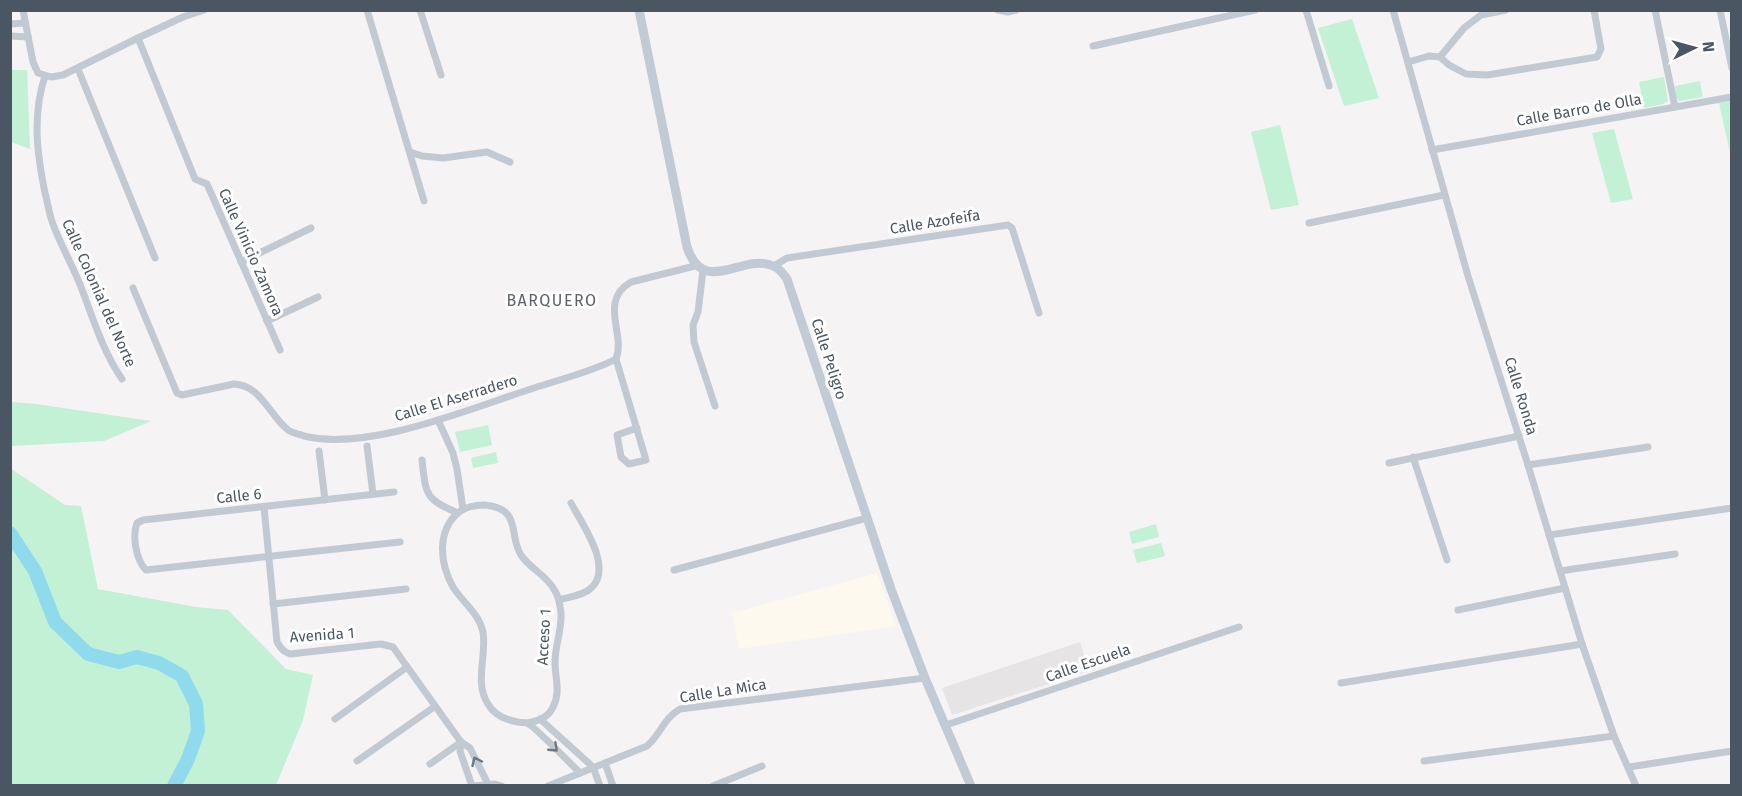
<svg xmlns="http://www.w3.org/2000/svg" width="1742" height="796" font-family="'Fira Sans',sans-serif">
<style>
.commercial{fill:#fdf9ef}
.education{fill:#e6e4e5}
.green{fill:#c3f1d5}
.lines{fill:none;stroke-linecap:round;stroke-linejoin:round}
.river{stroke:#90daee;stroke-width:14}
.minor{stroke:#c1cad2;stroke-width:7}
.secondary{stroke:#c1cbd6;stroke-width:9}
.oneway{stroke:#6e7983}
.labels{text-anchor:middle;stroke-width:6;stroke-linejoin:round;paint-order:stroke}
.street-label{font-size:15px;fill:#4a5661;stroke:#fff}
.neighbourhood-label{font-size:16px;letter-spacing:1.5px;fill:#5f6368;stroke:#fff}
</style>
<rect width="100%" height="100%" fill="#f5f3f3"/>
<path class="commercial" d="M 877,573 L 896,626 L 739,649 L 732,613 Z"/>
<path class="education" d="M 1080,642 L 1089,671 L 952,715 L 942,688 Z"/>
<g class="green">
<path d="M 1352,19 L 1379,98 L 1344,106 L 1318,28 Z"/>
<path d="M 11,70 L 27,70 L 30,149 L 11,142 Z"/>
<path d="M 1664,77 L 1668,101 L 1663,104 L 1644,108 L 1639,82 Z"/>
<path d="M 1700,81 L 1703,97 L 1679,101 L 1676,96 L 1675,86 Z"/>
<path d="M 1731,101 L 1732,101 L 1731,157 L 1719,103 Z"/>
<path d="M 1280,125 L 1299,205 L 1271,210 L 1251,132 Z"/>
<path d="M 1614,129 L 1633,199 L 1611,203 L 1592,133 Z"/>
<path d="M 11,402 L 36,404 L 151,421 L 104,441 L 11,446 Z"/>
<path d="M 488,425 L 492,445 L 460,452 L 455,432 Z"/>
<path d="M 496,452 L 498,463 L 473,468 L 471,458 Z"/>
<path d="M 10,468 L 65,505 L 81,506 L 98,589 L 196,607 L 228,610 L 286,669 L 313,675 L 303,720 L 276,785 L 11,785 Z"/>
<path d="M 1156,524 L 1159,537 L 1132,544 L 1129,532 Z"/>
<path d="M 1161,543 L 1165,556 L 1137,563 L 1133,550 Z"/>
</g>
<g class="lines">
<path class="river" d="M 10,533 L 35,571 L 55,622 L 88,654 L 119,662 L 137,657 L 159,663 L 182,676 L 196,704 L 198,731 L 188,759 L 174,786"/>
<g class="minor">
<path d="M 23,10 L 33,62 L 38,73 L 51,77 L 63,75 L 138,38 L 183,17 L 204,10"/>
<path d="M 367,10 L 424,201"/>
<path d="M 420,10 L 441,75"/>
<path d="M 998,10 L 1008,12 L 1016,10"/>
<path d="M 1306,10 L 1329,86"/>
<path d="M 1393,10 L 1468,276 L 1528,465 L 1582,644 L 1614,736 L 1636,786"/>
<path d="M 1655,10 L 1675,107"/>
<path d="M 1720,10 L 1732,68"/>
<path d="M 10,24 L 25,23"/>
<path d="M 10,36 L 28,37"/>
<path d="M 138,38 L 195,179 L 207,184 L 280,350"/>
<path d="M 1093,46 L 1255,10"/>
<path d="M 1440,57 L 1464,28 L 1481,15 L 1506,10"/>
<path d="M 1408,62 L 1429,56 L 1440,57 L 1449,65 L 1466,74 L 1487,75 L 1597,57 L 1601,49 L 1594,10"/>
<path d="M 78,69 L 155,258"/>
<path d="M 45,76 C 32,116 37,153 45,193 C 48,203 49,215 53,224 C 61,246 73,266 81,287 C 93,318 103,352 122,379"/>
<path d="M 1432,150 L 1732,97"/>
<path d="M 410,152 L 422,156 L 443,158 L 487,152 L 510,162"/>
<path d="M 1309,223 L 1444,195"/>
<path d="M 241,262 L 311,228"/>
<path d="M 774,266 L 787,258 L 1008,225 L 1012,228 L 1039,313"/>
<path d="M 703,270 L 698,312 L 693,325 L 694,342 L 715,406"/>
<path d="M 133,288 L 177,393 L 182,395 L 234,384 C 261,385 269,415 288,430 C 292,433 299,434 304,436 C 369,452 471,408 534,388 C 561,379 591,372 616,359"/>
<path d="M 267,321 L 318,297"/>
<path d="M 616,359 L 646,460 L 629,464 L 621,457 L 617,435 L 637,428"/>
<path d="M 616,359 C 626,334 598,301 631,282 L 695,266"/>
<path d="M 438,420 L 453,453 L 457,469 L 463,509"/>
<path d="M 367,446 L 373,494"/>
<path d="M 319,451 L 325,500"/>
<path d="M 1413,457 L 1447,560"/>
<path d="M 422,460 C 426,494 424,499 458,513"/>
<path d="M 1389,463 L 1519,436"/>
<path d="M 1528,465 L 1648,447"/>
<path d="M 394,492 L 143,520 L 137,523 C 132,536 136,560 146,570 L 400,542"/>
<path d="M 264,507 L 277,642 C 281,648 283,652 290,654 L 381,644 L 393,647 L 461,742 L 470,748 L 488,784"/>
<path d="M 1549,535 L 1732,508"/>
<path d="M 674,570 L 867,518"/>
<path d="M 1560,571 L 1675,554"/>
<path d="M 559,600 C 568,597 582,596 590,589 C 615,569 582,524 571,503"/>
<path d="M 273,604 L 406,589"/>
<path d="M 1458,610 L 1565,588"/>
<path d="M 1341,683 L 1582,644"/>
<path d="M 335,719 L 407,667"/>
<path d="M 540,719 L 593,767 L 600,786"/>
<path d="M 527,723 C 538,721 548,718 553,707 C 561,692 555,678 555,662 C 555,646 562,629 561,613 C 560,605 559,597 555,591 C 547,575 530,569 521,555 C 508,536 523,508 484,505 C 475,505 466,507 459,512 C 436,531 440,564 453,587 C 463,603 479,613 483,632 C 487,656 474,683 488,704 C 494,715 506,720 518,722 C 521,723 524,722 527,723 C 533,725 572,765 580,773"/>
<path d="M 946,725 L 1239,627"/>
<path d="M 461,742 L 460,751 L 472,786"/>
<path d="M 357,761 L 434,707"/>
<path d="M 1424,761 L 1614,736"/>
<path d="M 605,763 L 613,786"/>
<path d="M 430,764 L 461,742"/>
<path d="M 1629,767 L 1732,751"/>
<path d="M 474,786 L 495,784 L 502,786"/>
<path d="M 548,786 L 647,746 C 661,734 663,719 680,709 L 925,678"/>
<path d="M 713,786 L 762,766"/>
</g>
<path class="secondary" d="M 639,10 L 687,247 C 704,298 743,252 773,266 C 780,268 783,274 787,279 L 891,589 L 925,678 L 971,786"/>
</g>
<defs><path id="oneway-chevron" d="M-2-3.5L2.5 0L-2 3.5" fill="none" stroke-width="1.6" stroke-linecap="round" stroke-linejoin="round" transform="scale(1.5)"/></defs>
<g class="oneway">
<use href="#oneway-chevron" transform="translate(554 748) rotate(43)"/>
<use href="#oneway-chevron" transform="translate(476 761) rotate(-115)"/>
</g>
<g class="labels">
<g class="street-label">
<text transform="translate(1579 110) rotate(-10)" y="5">Calle Barro de Olla</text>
<text transform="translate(935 222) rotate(-9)" y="5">Calle Azofeifa</text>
<text transform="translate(251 252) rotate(66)" y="5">Calle Vinicio Zamora</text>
<text transform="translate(99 293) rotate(66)" y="5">Calle Colonial del Norte</text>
<text transform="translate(829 359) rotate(72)" y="5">Calle Peligro</text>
<text transform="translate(1521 396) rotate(73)" y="5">Calle Ronda</text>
<text transform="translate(456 398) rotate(-17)" y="5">Calle El Aserradero</text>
<text transform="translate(239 496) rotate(-6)" y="5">Calle 6</text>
<text transform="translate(322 635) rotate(-4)" y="5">Avenida 1</text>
<text transform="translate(544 637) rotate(-87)" y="5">Acceso 1</text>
<text transform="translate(1088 663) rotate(-19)" y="5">Calle Escuela</text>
<text transform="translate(723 691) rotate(-9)" y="5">Calle La Mica</text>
</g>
<g class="neighbourhood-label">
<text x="552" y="306">BARQUERO</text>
</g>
</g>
<rect width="1742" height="796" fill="none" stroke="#4a5661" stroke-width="24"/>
<g transform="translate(1694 48) rotate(85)" stroke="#ffffff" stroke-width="4.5" paint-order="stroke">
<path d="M0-4.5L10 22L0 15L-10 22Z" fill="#4a5661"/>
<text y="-9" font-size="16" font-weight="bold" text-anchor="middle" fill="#4a5661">N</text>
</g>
</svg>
